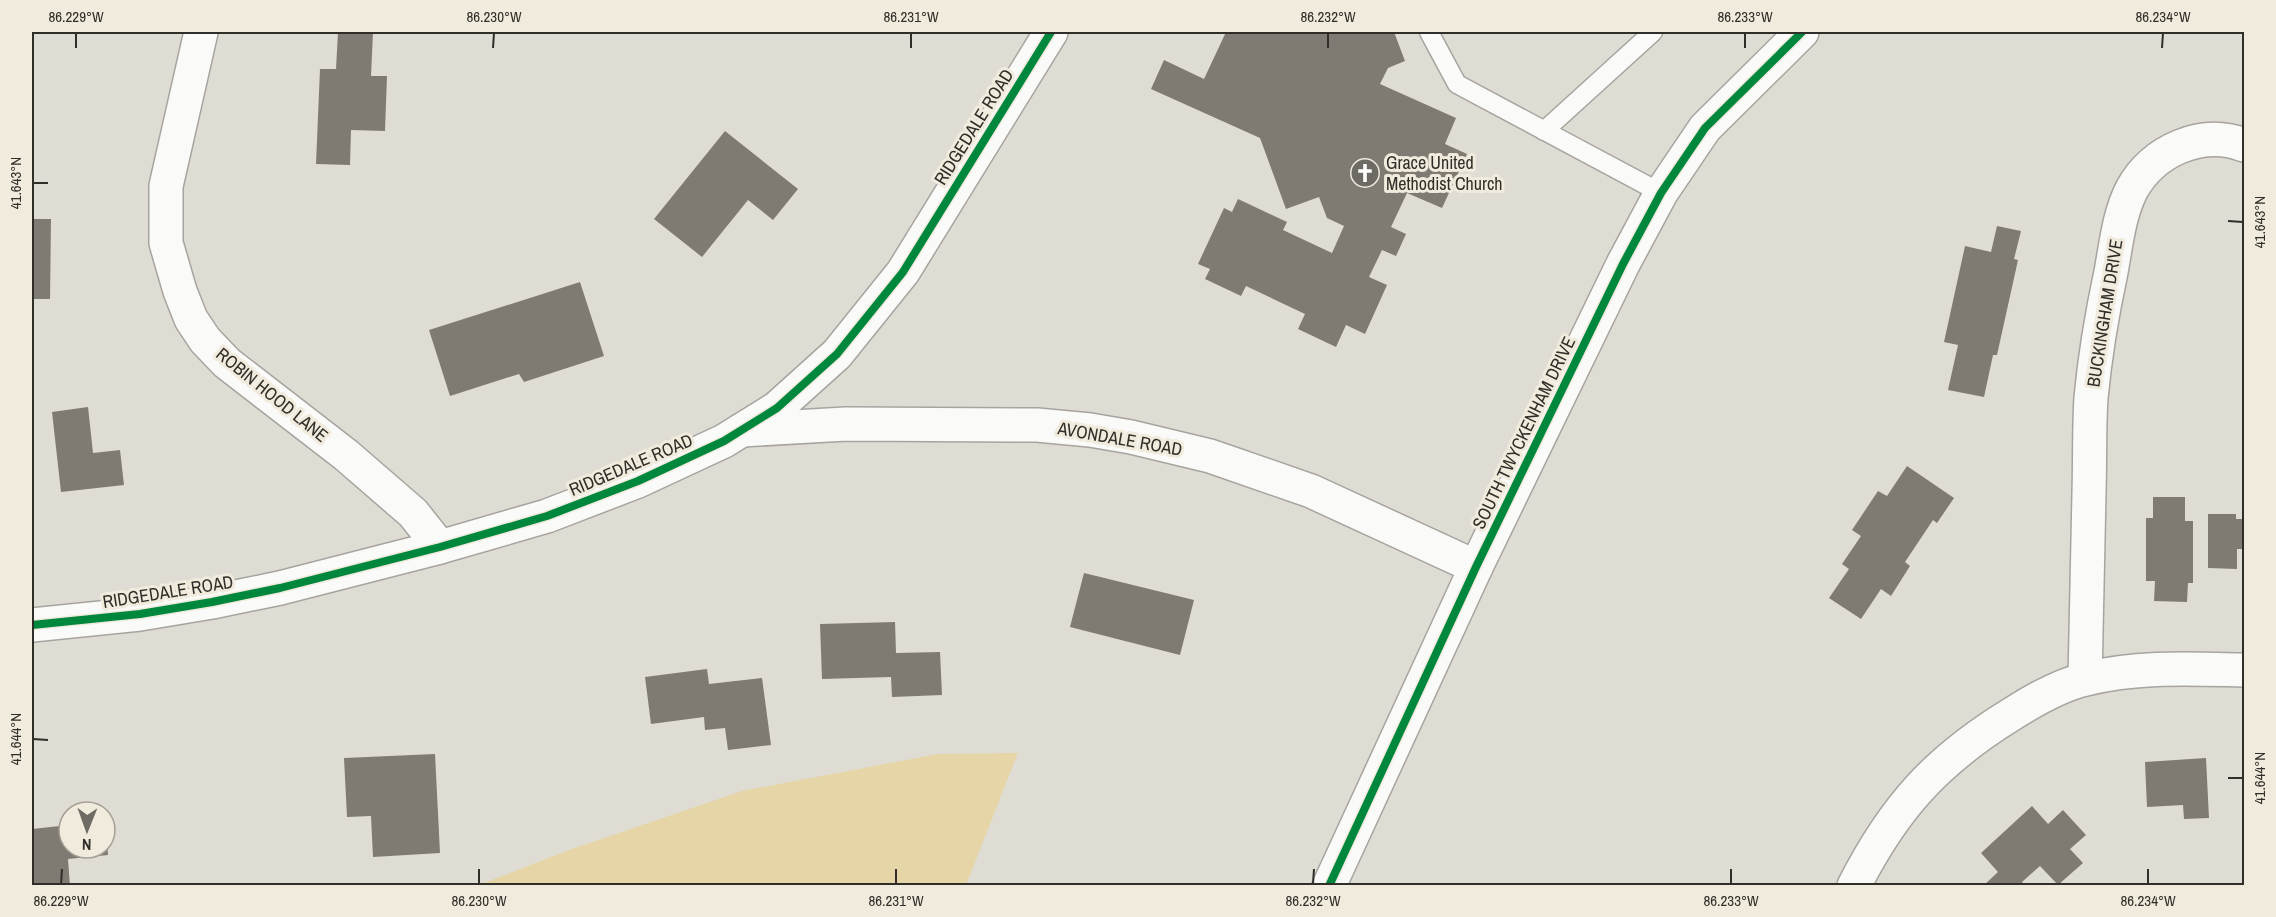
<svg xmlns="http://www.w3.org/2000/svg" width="2276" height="917" font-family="'Archivo Narrow',sans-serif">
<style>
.green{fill:#e5d5a7}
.building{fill:#7f7b72}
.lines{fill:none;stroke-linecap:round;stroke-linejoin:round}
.service-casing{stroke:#a7a49f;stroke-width:21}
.minor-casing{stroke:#a7a49f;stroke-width:36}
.tertiary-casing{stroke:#a7a49f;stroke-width:36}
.service{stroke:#fafaf9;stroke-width:18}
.minor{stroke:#fafaf9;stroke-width:33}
.tertiary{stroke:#fafaf9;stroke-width:33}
.cycleway-casing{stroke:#f1ebdd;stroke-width:11}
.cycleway{stroke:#00873e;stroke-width:8}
.ticks{fill:none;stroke:#302e28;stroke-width:2}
.labels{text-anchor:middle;stroke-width:6;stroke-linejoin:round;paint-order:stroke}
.street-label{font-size:18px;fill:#302e28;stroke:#f1ebdd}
.poi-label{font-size:18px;fill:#302e28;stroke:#f1ebdd;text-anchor:start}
.neatline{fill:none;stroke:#302e28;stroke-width:2}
.ticks-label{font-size:15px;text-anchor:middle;fill:#302e28}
</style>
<rect width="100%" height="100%" fill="#dfdcd4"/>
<path class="green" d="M 1018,753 L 966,885 L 479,885 L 569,850 L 742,791 L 938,754 Z"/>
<g class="building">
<path d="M 338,32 L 373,32 L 371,76 L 387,76 L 385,131 L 351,130 L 350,165 L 316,164 L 320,69 L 336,69 Z"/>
<path d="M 1226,32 L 1394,32 L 1405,61 L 1388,68 L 1380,84 L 1456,118 L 1445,144 L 1467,154 L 1442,208 L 1407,193 L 1391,227 L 1406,234 L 1396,256 L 1382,250 L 1369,277 L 1387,285 L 1365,334 L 1346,325 L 1336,347 L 1298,329 L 1305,314 L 1246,286 L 1241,296 L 1205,279 L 1210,269 L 1198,264 L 1224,208 L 1232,212 L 1238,199 L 1287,222 L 1283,230 L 1332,253 L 1344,226 L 1327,218 L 1319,197 L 1286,209 L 1260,138 L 1151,89 L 1164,60 L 1204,79 Z"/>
<path d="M 725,131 L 798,189 L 773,220 L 748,200 L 702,257 L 654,219 Z"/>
<path d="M 32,219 L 51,219 L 50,299 L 32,299 Z"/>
<path d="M 1997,226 L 2021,231 L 2014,259 L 2018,260 L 1997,355 L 1993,355 L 1984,397 L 1948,390 L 1958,345 L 1944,342 L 1965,246 L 1991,252 Z"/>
<path d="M 580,282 L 604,356 L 524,382 L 519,374 L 450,396 L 429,330 Z"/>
<path d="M 88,407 L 93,453 L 120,450 L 124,485 L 61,492 L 52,412 Z"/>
<path d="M 1907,466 L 1954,498 L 1937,523 L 1933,520 L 1905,562 L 1910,566 L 1891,596 L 1881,589 L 1861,619 L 1829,598 L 1849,569 L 1842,564 L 1861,536 L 1852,530 L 1878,491 L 1887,496 Z"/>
<path d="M 2153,497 L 2185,497 L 2185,521 L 2193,521 L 2193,583 L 2188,583 L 2187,602 L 2154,601 L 2155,581 L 2146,581 L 2146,518 L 2153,518 Z"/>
<path d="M 2208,514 L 2236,514 L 2236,519 L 2244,519 L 2244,549 L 2237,549 L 2237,569 L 2208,568 Z"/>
<path d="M 1084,573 L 1194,600 L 1180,655 L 1070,627 Z"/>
<path d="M 895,622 L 896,653 L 940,652 L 942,695 L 892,697 L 891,677 L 822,679 L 820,624 Z"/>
<path d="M 707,669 L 709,684 L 762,678 L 771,745 L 728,750 L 725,728 L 705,730 L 704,717 L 651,724 L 645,677 Z"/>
<path d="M 435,754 L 440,853 L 373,857 L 371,816 L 347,817 L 344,758 Z"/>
<path d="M 2206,758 L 2209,818 L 2184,819 L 2183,805 L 2147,807 L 2145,762 Z"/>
<path d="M 2032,806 L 2048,824 L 2063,810 L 2086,835 L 2070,849 L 2083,863 L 2058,885 L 2040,866 L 2022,882 L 2025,886 L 1983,886 L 1998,872 L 1981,853 Z"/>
<path d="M 69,825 L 69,848 L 105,848 L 107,838 L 108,855 L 68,859 L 70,886 L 32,886 L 32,829 Z"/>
</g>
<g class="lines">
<g class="service-casing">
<g id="service">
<path d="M 1429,32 L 1457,84 L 1661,193"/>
<path d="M 1544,131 L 1653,32"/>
</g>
</g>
<g class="minor-casing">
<g id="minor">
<path d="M 201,32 L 166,186 L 166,243 L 180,291 L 191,319 L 205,340 L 227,363 L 346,455 L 413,513 L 440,547"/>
<path d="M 742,430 L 846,424 L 1037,425 L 1090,430 L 1131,437 L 1210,456 L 1311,491 L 1476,567"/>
<path d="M 2085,679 C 2086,617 2088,555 2089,493 C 2090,461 2089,429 2091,398 C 2095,355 2102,314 2111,272 C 2116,245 2119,214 2132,189 C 2154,150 2202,129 2244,145"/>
<path d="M 1854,886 C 1894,807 1937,760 2012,714 C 2034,700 2060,685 2086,679 C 2138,666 2192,669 2244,670"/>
</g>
</g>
<g class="tertiary-casing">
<g id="tertiary">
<path d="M 32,625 L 140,614 L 212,602 L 280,588 L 440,547 L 547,516 L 638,481 L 724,441 L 777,408 L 837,354 L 903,272 L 1051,32"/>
<path d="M 1329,886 L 1476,567 L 1623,264 L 1661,193 L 1705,128 L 1802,32"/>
</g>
</g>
<use href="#service" class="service"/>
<use href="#minor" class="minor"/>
<use href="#tertiary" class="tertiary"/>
<g class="cycleway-casing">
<g id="cycleway">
<path d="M 32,625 L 140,614 L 212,602 L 280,588 L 440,547 L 547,516 L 638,481 L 724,441 L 777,408 L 837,354 L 903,272 L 1051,32"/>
<path d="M 1329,886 L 1476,567 L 1623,264 L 1661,193 L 1705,128 L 1802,32"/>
</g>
</g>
<use href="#cycleway" class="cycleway"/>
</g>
<path class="ticks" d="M 76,48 L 76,33M 493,48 L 494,33M 911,48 L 911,33M 1328,48 L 1328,33M 1745,48 L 1745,33M 2162,48 L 2163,33M 33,183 L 48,183M 2228,221 L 2243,222M 33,739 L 48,740M 2228,778 L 2243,778M 61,884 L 62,869M 479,884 L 479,869M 896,884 L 896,869M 1313,884 L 1314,869M 1731,884 L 1731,869M 2148,884 L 2148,869"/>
<defs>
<g id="church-disc" transform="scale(1.5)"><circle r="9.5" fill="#6d6b64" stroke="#f1ebdd"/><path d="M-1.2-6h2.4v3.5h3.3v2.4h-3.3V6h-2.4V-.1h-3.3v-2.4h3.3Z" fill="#fff"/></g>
</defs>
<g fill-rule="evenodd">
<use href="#church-disc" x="1365" y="173"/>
</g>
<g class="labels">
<g class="street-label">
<text transform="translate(974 127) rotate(-58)" y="6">RIDGEDALE ROAD</text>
<text transform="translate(2105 313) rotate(-81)" y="6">BUCKINGHAM DRIVE</text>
<text transform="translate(272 395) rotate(39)" y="6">ROBIN HOOD LANE</text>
<text transform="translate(1524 433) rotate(-64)" y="6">SOUTH TWYCKENHAM DRIVE</text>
<text transform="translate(1120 439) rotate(10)" y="6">AVONDALE ROAD</text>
<text transform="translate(631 465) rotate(-23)" y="6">RIDGEDALE ROAD</text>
<text transform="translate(168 592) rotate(-9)" y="6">RIDGEDALE ROAD</text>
</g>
<g class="poi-label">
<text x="1386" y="169">Grace United<tspan x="1386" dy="21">Methodist Church</tspan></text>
</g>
</g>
<rect width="2276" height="917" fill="none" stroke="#f1ebdd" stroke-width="66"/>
<g transform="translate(87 830) rotate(181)"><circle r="28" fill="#f1ebdd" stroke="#a49f95" stroke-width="1.5"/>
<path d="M0-4.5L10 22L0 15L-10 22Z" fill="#6d6b64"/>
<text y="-9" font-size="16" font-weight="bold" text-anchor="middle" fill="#302e28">N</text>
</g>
<rect x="33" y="33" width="2210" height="851" class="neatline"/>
<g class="ticks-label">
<text x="76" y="22">86.229°W</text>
<text x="494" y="22">86.230°W</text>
<text x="911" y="22">86.231°W</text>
<text x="1328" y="22">86.232°W</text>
<text x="1745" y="22">86.233°W</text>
<text x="2163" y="22">86.234°W</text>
<text transform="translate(16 183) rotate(-90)" y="5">41.643°N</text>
<text transform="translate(2260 222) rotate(-90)" y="5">41.643°N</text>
<text transform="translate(16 739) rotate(-90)" y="5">41.644°N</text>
<text transform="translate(2260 778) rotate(-90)" y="5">41.644°N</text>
<text x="61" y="906">86.229°W</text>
<text x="479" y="906">86.230°W</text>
<text x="896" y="906">86.231°W</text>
<text x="1313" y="906">86.232°W</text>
<text x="1731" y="906">86.233°W</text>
<text x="2148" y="906">86.234°W</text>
</g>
</svg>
